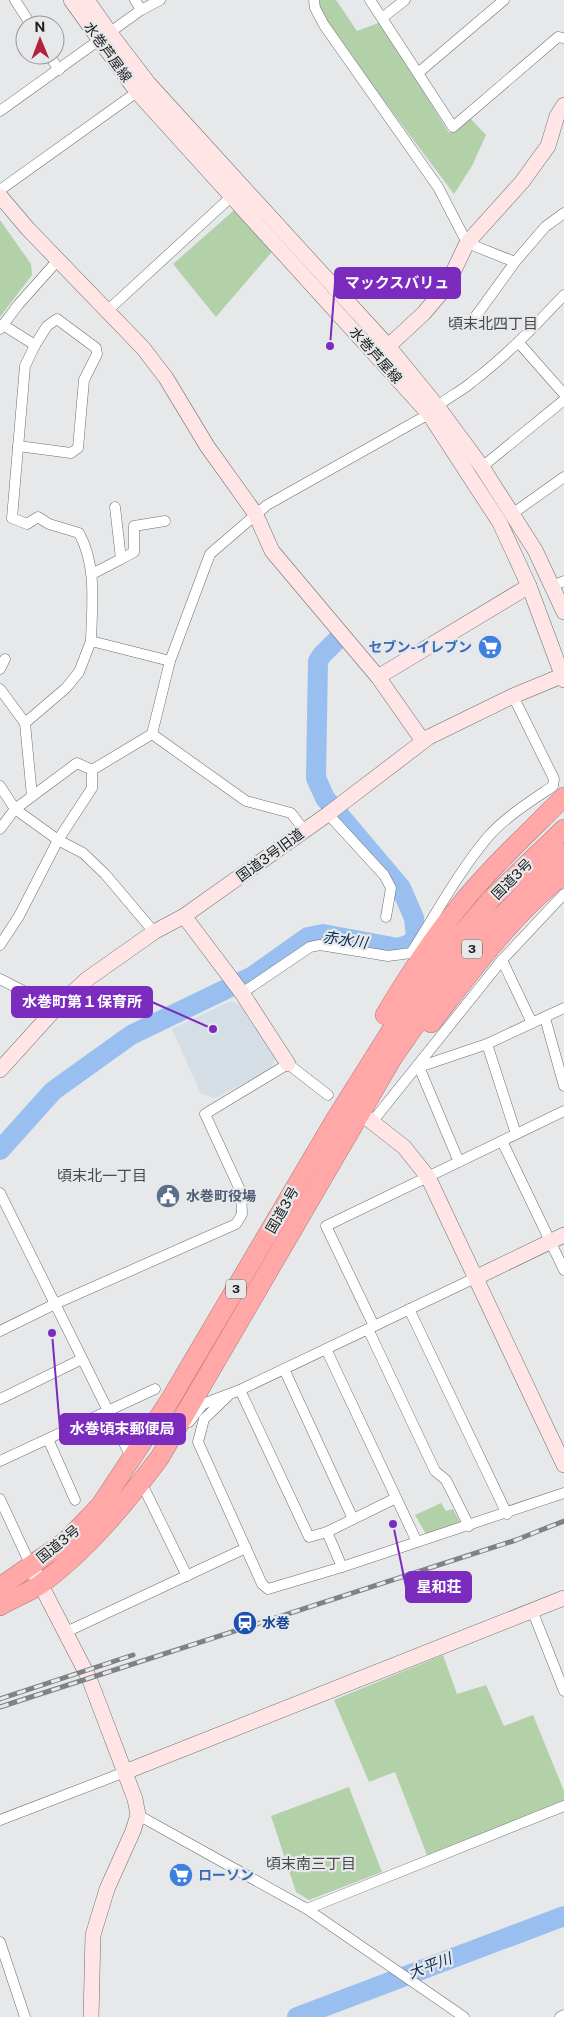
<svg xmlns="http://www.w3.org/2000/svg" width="564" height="2017" font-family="'Public Sans','Noto Sans JP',sans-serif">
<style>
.built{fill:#d5dee5}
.green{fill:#b2d1a9}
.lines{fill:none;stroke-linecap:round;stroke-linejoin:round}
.river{stroke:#98bfef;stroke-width:20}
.street-casing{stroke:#6d6f71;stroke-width:11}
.secondary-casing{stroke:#6d6f71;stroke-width:16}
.highway-casing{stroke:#b07777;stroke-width:20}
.street{stroke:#fff;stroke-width:10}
.secondary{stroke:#ffe5e5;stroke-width:15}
.highway{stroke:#ffa8a7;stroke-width:19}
.rail-casing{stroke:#808183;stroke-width:5}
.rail{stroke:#e6e8ea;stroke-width:3;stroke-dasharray:9;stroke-linecap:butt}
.labels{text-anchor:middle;stroke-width:4.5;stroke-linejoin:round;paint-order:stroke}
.shield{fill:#e6e8ea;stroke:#595a5b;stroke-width:1}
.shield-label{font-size:12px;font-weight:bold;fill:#1d1d1e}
.street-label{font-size:14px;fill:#1d1d1e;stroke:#e6e8ea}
.shop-label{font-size:14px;font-weight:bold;fill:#366cbe;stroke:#e6e8ea;text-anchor:end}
.service-label{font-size:14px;font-weight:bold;fill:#4e5e75;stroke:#e6e8ea;text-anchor:start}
.transit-label{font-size:14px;font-weight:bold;fill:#164399;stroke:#e6e8ea;text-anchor:start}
.neighbourhood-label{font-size:15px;fill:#47494b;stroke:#e6e8ea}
.water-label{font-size:15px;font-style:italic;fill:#052d58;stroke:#e6e8ea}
.leader{fill:none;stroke:#7b2cbf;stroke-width:2}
.callout-dot{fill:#7b2cbf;stroke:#e6e8ea;stroke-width:2}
.callout{fill:#7b2cbf;stroke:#7b2cbf;stroke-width:2}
.callout-label{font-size:15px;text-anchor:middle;font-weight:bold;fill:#fff}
</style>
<rect width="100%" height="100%" fill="#e6e8ea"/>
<path class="built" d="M 231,1001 L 239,1004 L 275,1059 L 270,1070 L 215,1098 L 201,1094 L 172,1029 Z"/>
<g class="green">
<path d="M 317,0 L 336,0 L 357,31 L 381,22 L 449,133 L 470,118 L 486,135 L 472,166 L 454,194 L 334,34 L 317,5 Z"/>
<path d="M 240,205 L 276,247 L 216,317 L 173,264 Z"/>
<path d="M 0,220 L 31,264 L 32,275 L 0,317 Z"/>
<path d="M 441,1503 L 446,1511 L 453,1509 L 460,1522 L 426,1534 L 415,1515 Z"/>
<path d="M 443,1655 L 457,1694 L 486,1685 L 504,1726 L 533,1715 L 564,1791 L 564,1801 L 427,1855 L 395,1772 L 369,1782 L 334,1700 Z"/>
<path d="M 349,1787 L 382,1872 L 309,1900 L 296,1892 L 271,1816 Z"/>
</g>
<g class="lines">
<g class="river">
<path d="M 0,1150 L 53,1091 L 131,1035 L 253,976 L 308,937 L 323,934 L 398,948 L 410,944 L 416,937 L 414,918 L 401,888 L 325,798 L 316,778 L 318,661 L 322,655 L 339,638"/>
<path d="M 297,2017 L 564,1916"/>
</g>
<g class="street-casing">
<g id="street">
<path d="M 15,0 L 31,25"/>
<path d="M 135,0 L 141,10"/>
<path d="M 314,0 L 315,8 L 324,25 L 438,187 L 467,243 L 515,262 L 545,227 L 564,213"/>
<path d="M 370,0 L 453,127 L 558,37 L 564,38"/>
<path d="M 382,18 L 405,0"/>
<path d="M 49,55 L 59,70"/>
<path d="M 418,73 L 504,0"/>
<path d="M 0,111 L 141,10 L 160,0"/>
<path d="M 0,190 L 137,92"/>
<path d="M 107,311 L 232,196"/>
<path d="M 473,320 L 515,262"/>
<path d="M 3,325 L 35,345 L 25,366 L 12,518 L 27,524 L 38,517 L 49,524 L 79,533 C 97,566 92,604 91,641"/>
<path d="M 0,329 L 18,305 L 58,260"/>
<path d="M 519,343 L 564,394"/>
<path d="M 18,446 L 71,453 L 78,448 L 84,380 L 97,354 L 96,348 L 57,319 L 47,326 L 35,345"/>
<path d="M 482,467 L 564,400"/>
<path d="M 512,514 L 564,477"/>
<path d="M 121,559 L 134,552 L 134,526 L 165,521"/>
<path d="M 92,574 L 121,559 L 115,507"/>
<path d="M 552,586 L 564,581"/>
<path d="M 0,669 L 5,659"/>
<path d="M 0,689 L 25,723 L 32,796"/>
<path d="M 25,723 L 66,688 L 79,672 L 91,641 L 170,661"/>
<path d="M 152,734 L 246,801 L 291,813 L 304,830"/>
<path d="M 0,786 L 15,809 L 58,840 L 83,853 L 105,874 L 154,932"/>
<path d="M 328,814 L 384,875 L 391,888 L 386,917"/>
<path d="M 0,829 L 15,809 L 77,763 L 92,770"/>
<path d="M 0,945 L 19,916 L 58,840 L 92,788 L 92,770 L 152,734 L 170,661 L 210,554 L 267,505 L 429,414 C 441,400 458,394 472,382 C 506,356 535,326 564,295"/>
<path d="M 502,960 L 532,1023"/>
<path d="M 0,979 L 56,1008"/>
<path d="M 242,993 L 310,947 L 320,945 L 388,956 L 411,953 C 436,914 458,873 487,838 C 505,817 531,801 553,786 L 554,779 L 513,696"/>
<path d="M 545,1018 L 564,1086"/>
<path d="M 487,1044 L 516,1134"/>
<path d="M 372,1122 L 502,960 L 564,894"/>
<path d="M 502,1141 L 564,1270"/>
<path d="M 459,1162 L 419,1067 L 487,1044 L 564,1008"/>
<path d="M 0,1193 L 132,1459"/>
<path d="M 409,1309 L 507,1514"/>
<path d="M 374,1326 L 326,1226 L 564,1111"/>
<path d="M 368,1329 L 435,1471 L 446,1480 L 469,1526"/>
<path d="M 0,1331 L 55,1304 L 236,1224 L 242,1214 L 241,1192 L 205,1114 L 288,1064 L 328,1095"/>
<path d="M 326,1349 L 417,1542"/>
<path d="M 284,1369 L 353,1519"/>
<path d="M 240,1390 L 309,1537 L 327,1532 L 396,1498"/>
<path d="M 228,1396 L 204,1419 L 198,1442 L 262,1584 L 268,1589 L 342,1567 L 564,1493"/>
<path d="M 0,1399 L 82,1359"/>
<path d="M 189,1422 L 203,1404 L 240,1390 L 477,1277"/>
<path d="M 48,1439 L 75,1500"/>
<path d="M 0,1461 L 155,1389"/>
<path d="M 141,1482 L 187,1576"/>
<path d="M 0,1499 L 31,1566"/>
<path d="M 327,1532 L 342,1567"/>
<path d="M 532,1610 L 564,1691"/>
<path d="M 66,1632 L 246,1548"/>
<path d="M 138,1815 L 307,1909 L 464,2017"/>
<path d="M 0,1820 L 125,1772"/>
<path d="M 307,1909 L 564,1806"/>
<path d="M 0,1942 L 25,2017"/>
<path d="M 560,2017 L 564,2015"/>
</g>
</g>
<g class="secondary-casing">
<g id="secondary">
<path d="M 71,0 L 137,92 L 429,414 L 500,523 L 529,586 L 564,680"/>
<path d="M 87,0 L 110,33 L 149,84 L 388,346 L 437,406 L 482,467 L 535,550 L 564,612"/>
<path d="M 0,196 L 28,229 L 143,348 L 166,378 L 207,446 L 255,513 L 272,551 L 378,677 L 423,741"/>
<path d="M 382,352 L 424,313 L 446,287 L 467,243 L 522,182 L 548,146 L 557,116 L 564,105"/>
<path d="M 378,677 L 529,586"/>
<path d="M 184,916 L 242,993 L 288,1064"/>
<path d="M 0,1070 L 56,1008 L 86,980 L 154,932 L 184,916 L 328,814 L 429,737 L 513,696 L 564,675"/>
<path d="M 367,1118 L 404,1147 L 428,1177 L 564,1465"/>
<path d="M 477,1277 L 564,1235"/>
<path d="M 31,1566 L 89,1678 L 135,1799 L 138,1815 L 133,1831 L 107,1889 L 93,1935 L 91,2017"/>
<path d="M 125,1772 L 564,1598"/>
</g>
</g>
<g class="highway-casing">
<g id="highway">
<path d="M 385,1015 C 407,978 431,941 458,908 C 490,868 528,833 564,797"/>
<path d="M 431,1023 C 471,971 512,915 564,874"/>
<path d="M 0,1587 L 66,1541 L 100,1506 L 170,1400 L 335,1120 L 411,999 L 438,962 L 492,898 L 564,829"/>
<path d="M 0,1606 C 13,1598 28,1593 41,1584 C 87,1550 126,1503 160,1457 L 393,1057 L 452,972 L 489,929 L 564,853"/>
</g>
</g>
<use href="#street" class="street"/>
<use href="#secondary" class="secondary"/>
<use href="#highway" class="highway"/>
<g class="rail-casing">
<g id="rail">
<path d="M 0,1699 L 133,1655"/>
<path d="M 0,1707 L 516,1540 L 564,1521"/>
</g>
</g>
<use href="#rail" class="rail"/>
</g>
<defs>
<g id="supermarket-disc" transform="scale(1.25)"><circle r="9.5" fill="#3f7fe0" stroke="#e6e8ea"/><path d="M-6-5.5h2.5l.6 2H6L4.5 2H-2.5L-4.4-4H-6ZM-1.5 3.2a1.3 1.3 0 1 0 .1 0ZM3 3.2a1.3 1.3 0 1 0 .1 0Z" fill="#fff"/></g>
<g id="civic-disc" transform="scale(1.25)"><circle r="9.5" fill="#5c6f8a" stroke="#e6e8ea"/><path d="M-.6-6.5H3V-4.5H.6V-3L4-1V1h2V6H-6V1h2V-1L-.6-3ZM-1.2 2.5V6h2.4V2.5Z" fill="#fff"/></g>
<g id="station-disc" transform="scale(1.25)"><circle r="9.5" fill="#1a4fb4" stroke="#e6e8ea"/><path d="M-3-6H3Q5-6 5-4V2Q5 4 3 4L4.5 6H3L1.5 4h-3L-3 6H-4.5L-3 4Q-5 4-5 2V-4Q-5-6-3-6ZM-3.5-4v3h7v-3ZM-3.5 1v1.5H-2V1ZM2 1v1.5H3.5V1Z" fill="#fff"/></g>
</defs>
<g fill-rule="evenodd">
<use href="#supermarket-disc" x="490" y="647"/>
<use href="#civic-disc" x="168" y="1196"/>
<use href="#station-disc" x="245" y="1623"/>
<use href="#supermarket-disc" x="181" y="1875"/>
</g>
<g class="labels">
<g class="shield">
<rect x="462" y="939.5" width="20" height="19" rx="4"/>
<rect x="226" y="1279.5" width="20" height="19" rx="4"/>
</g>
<g class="shield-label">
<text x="472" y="953">3</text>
<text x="236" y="1293">3</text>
</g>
<g class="street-label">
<text transform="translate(108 52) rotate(54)" y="5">水巻芦屋線</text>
<text transform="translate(376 355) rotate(48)" y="5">水巻芦屋線</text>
<text transform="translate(270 855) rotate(-36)" y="5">国道3号旧道</text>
<text transform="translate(512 879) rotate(-45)" y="5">国道3号</text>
<text transform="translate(282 1210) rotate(-60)" y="5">国道3号</text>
<text transform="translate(58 1544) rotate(-39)" y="5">国道3号</text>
</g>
<g class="shop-label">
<text x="472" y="652">セブン-イレブン</text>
<text x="198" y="1880" text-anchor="start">ローソン</text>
</g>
<g class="service-label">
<text x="186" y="1201">水巻町役場</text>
</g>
<g class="transit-label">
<text x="262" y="1628">水巻</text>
</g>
<g class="neighbourhood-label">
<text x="493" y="329">頃末北四丁目</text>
<text x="102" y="1181">頃末北一丁目</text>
<text x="311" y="1869">頃末南三丁目</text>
</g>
<g class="water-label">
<text transform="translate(345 940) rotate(8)" y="5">赤水川</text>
<text transform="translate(430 1966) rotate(-21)" y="5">大平川</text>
</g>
</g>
<path class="leader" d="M330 346L335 283M213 1029L152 1002M52 1333L60 1429M393 1524L406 1587"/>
<g class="callout-dot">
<circle cx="330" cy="346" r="5"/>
<circle cx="213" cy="1029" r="5"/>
<circle cx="52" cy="1333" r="5"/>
<circle cx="393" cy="1524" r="5"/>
</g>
<g class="callout">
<rect x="335" y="268" width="125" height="30" rx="5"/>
<rect x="12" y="987" width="140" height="30" rx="5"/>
<rect x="60" y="1414" width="125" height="30" rx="5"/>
<rect x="406" y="1572" width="65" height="30" rx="5"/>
</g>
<g class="callout-label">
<text x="397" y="288">マックスバリュ</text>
<text x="82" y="1007">水巻町第１保育所</text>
<text x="122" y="1434">水巻頃末郵便局</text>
<text x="439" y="1592">星和荘</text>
</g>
<g transform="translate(40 40) rotate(359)"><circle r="24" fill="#e6e8ea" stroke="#969798"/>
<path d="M0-4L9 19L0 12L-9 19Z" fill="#b4213e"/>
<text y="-8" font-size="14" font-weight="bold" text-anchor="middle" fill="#1d1d1e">N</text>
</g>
</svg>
